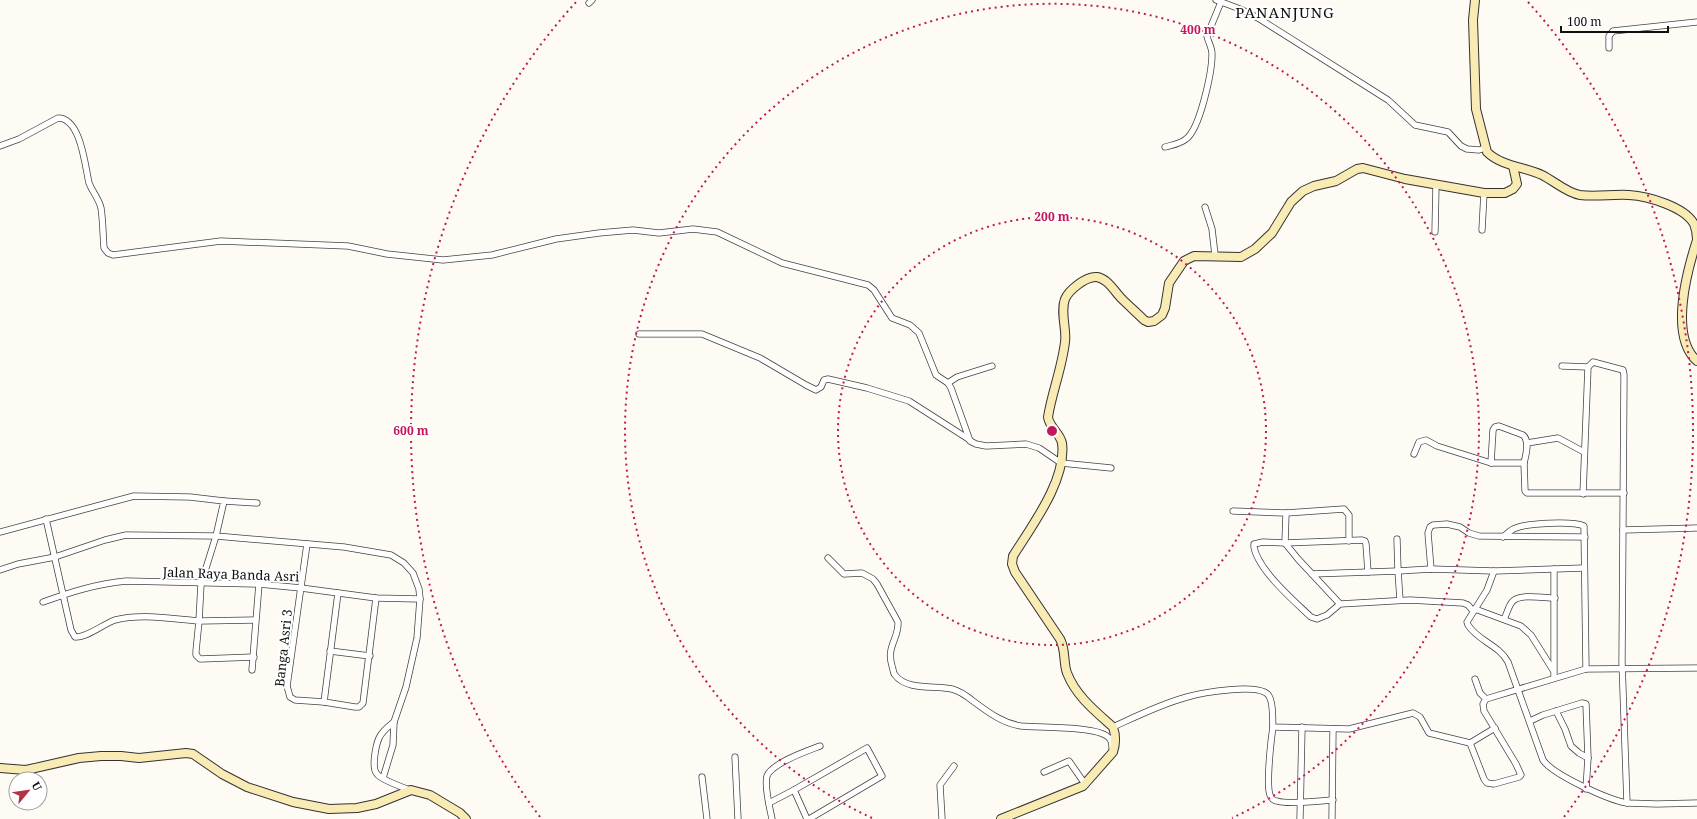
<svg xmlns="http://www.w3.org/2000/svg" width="1697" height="819" font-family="'Noto Serif',serif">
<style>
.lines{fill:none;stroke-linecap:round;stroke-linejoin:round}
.street-casing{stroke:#434343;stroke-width:7}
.secondary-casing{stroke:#323232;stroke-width:10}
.street{stroke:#fff;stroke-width:5.5}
.secondary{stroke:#f8ebb4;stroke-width:8}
.ring{fill:none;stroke:#c2185b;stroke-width:2;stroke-dasharray:2 4}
.labels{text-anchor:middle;stroke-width:4;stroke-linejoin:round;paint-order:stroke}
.street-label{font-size:13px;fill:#101010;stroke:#fff}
.quarter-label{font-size:15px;letter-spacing:1px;fill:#101010;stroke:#fff}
.centre{fill:#c2185b;stroke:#fff;stroke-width:2}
.ring-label{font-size:12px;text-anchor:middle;font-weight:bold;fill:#c2185b;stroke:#fff;stroke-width:4;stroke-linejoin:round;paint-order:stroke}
</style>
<rect width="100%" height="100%" fill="#fefbf4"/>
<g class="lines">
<g class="street-casing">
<g id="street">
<path d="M 1216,0 L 1240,9 L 1258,18 L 1388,100 L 1415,125 L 1448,132 L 1461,146 L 1467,149 L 1479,150 L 1485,148"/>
<path d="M 589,3 L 592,0"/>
<path d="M 1609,48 L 1609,36 L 1613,31 L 1697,22"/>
<path d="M 0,146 L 19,139 L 58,118 C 81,118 85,166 89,183 C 92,191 99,199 101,208 C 103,221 103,235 104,248 L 108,253 L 113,255 L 221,241 L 348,246 L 387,254 L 443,260 L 492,255 L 556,239 L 599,233 L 633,230 L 659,233 L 693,229 L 717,232 L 782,263 L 868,285 L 874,290 L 892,318 L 910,325 L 919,333 L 936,375 L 948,383 L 951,388 L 970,441 L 976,444 L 986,446 L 1026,444 L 1039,448 L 1061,463 L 1111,468"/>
<path d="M 1165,147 C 1172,145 1180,144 1186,139 C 1200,129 1212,72 1212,54 C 1212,47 1208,42 1207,36 L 1221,2"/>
<path d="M 1205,207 L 1212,229 L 1215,255"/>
<path d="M 1482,230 L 1484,193"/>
<path d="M 1435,232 L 1436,185"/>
<path d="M 639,334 L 702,334 L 760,358 L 806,385 L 816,390 L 821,387 L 824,380 L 828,379 L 867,388 L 909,401 L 970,440"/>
<path d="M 1562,366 L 1588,367"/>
<path d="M 948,383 L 957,377 L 992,366"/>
<path d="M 1527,443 L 1558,438 L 1584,452"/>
<path d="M 1414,454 L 1419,442 L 1426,440 L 1437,446 L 1491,463 L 1524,463 L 1525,491 L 1527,493 L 1624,493"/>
<path d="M 1491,463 L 1493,430 L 1495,427 L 1499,426 L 1523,435 C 1530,441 1526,455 1524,463"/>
<path d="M 1583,494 L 1588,367 L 1593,362 L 1623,370 L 1624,375 L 1622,662 L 1627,803 L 1657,804 L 1697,803"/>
<path d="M 224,501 L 257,503"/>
<path d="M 1233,511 L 1286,513 L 1344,509 L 1349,515 L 1349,541"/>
<path d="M 1286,513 L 1285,543 L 1298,559 L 1340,604"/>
<path d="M 46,519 L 71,630 L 75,637 C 87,638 103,624 115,620 C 141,613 172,619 199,621 L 196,651 L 196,655 L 200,659 L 254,657"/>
<path d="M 1623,530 L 1697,528"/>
<path d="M 0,532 L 134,496 L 190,497 L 224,501 L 216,536 L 344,547 L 391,555 L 404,563 L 413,573 L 419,589 L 420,599 L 417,638 L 406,687 L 394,722 L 393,745 L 383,778"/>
<path d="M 1503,537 C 1507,534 1511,529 1516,528 C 1528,523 1573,521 1584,526 L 1586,669"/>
<path d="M 1397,539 L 1398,571 L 1431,569 L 1494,571 L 1584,568"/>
<path d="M 307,544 L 287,686 L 290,697 L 295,700 L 324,702 L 355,707 L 359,707 L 363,703 L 376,598"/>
<path d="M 828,558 L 844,574 L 862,573 L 873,579 L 877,584 L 898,622 C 899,639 886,646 892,666 C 893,668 893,673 895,675 C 907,691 935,685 952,689 C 960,691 968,697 973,701 C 988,712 1002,723 1021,726 C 1040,728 1096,726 1108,737 C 1111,739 1112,743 1112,748"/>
<path d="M 1431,569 L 1428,533 L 1430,527 L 1433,525 L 1447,524 L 1460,527 L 1469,533 L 1479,536 L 1585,537"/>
<path d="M 1554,569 L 1554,678"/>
<path d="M 0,570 L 18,564 L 55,557 L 105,540 L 126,535 L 216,536 L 201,584 L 199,621 L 255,620"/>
<path d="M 1494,571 L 1487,590 L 1467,622 L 1468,625 C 1478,641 1499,645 1508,662 L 1543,760 C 1553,775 1609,800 1627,803"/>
<path d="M 1368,572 L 1366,544 L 1365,541 L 1362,540 L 1285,543 L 1263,542 L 1254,544 L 1254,547 C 1258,570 1294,601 1311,617 L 1317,619 L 1327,615 L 1340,604 L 1410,600 L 1463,603 L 1468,605 L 1473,611"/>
<path d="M 1312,574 L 1398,571 L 1400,600"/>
<path d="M 43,602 C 71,592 96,584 126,581 L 259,584 L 301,588 L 376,598 L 420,599"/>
<path d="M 1475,609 L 1521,626 L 1531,635 L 1553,670"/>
<path d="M 1504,619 C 1507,614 1508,607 1512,602 C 1519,593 1544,598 1555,598"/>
<path d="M 330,651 L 370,656"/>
<path d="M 252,670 L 259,584"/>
<path d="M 1475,679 L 1480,693 L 1486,699"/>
<path d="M 324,702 L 338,593"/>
<path d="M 1556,711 L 1565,729 L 1571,746 L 1579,753 L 1588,758"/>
<path d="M 1530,721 L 1543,715 L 1582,703 L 1586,704 L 1588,758 L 1586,789"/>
<path d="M 394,722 C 389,726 382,731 379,738 C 376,745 371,768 377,774 C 380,779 404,788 410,790"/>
<path d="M 1113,727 C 1137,716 1161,704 1187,697 C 1201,693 1261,682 1269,696 C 1274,704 1272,718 1273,727 L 1349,729 L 1413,713 L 1420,717 L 1429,733 L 1470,743 L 1495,728"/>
<path d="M 1273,727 C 1271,740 1266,784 1270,795 C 1271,798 1274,801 1277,801 C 1288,805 1319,801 1333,800"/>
<path d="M 1470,743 L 1484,779 L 1487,783 L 1494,784 L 1519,777 L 1521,775 L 1516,764 L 1484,711 L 1483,704 L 1486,699 L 1586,669 L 1697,668"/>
<path d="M 735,757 L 738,819"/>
<path d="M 1044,772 L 1069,761 L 1085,784"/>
<path d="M 702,777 L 707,819"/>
<path d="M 769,803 L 794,790"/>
<path d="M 772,819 C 770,809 764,786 767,776 C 772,763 807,751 820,746"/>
<path d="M 807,819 L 794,790 L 867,748 L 882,776 L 809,819"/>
<path d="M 942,819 L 940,785 L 954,766"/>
<path d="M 1300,819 L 1302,727"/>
<path d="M 1332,819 L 1333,729"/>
</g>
</g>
<g class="secondary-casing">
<g id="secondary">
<path d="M 1475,0 L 1473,20 L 1476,109 L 1487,152 C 1501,166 1525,167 1542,175 C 1554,181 1567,193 1580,195 C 1596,197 1613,194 1629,195 C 1648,196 1685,207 1694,224 C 1696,229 1697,234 1697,239"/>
<path d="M 1697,240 C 1687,271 1669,336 1697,361"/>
<path d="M 0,768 L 26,770 L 79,758 L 101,756 L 121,756 L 139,758 L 186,753 L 193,754 L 222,774 L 247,787 L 293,802 L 329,809 L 357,808 L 376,804 L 411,790 L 430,795 L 460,813 L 466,819"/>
<path d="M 1001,819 L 1083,786 L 1113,752 C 1116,743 1116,736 1113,727 C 1095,711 1076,696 1067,673 C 1063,662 1066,650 1060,639 L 1015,572 L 1012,564 L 1013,556 C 1031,527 1067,480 1062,443 C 1060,433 1049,427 1048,417 C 1052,392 1062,368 1065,342 C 1067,329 1060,313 1065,299 C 1069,290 1086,276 1097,277 C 1108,279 1114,291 1122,299 C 1129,306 1137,313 1144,320 L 1148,322 L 1154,321 L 1162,315 L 1165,308 L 1169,283 L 1184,261 L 1194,256 L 1241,257 L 1255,249 L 1272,233 L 1291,202 L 1303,191 L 1314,186 L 1336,181 L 1357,169 L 1363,168 L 1405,179 L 1484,193 L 1505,193 L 1513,189 L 1517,184 L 1513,166"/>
</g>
</g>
<use href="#street" class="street"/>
<use href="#secondary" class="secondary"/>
</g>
<g class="ring">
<circle cx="1052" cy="431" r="214"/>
<path d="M872 818A427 427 0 1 1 1232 818"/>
<path d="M540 817A641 641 0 0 1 576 2M1528 2A641 641 0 0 1 1564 817"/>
</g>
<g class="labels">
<g class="street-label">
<text transform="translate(231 574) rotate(2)" y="5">Jalan Raya Banda Asri</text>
<text transform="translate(283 648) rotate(-84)" y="5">Banga Asri 3</text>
</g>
<g class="quarter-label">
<text x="1285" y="18">PANANJUNG</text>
</g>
</g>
<circle cx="1052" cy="431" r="6" class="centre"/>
<g class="ring-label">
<text x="1198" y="34">400 m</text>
<text x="1052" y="221">200 m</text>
<text x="411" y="435">600 m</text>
</g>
<g transform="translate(28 791) rotate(61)"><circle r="19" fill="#ffffff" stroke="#9f9f9f"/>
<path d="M0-3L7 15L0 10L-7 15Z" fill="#b53243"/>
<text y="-6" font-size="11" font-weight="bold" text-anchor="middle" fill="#101010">U</text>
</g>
<path d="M1561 26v6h107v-6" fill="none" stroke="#101010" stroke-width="2"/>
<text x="1567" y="26" font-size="12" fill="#101010" stroke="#ffffff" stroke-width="3" paint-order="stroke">100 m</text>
</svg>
